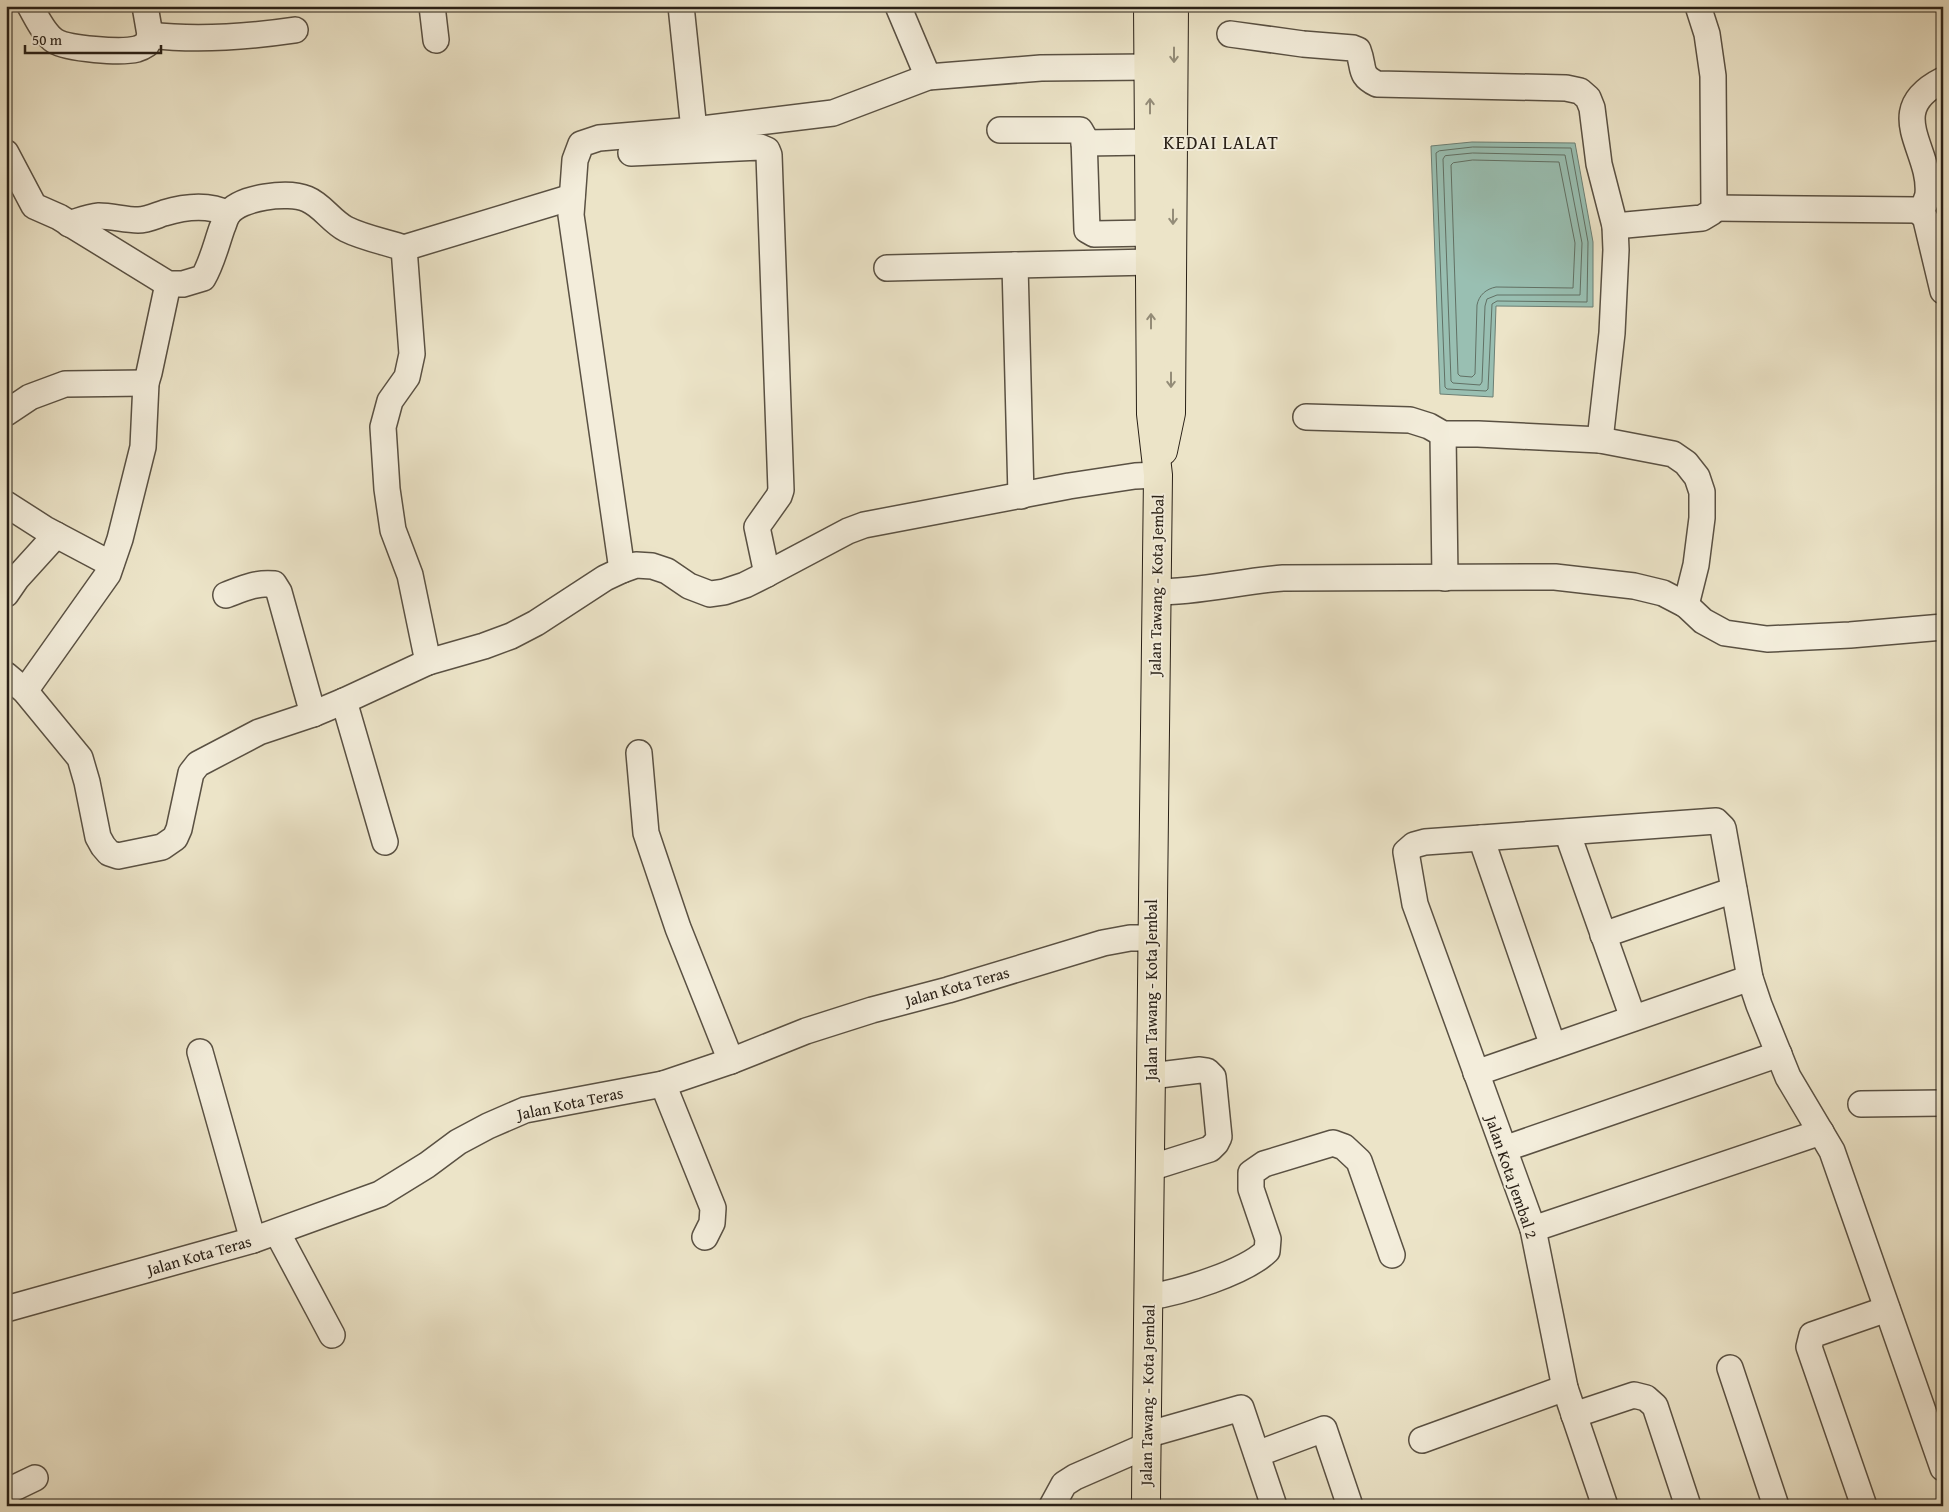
<svg xmlns="http://www.w3.org/2000/svg" width="1949" height="1512" font-family="'Gentium Book Plus',serif">
<style>
.water{fill:#99bfb2;stroke:#6c7f74}
.lines{fill:none;stroke-linecap:round;stroke-linejoin:round}
.shore{stroke:#617064;stroke-width:1}
.minor-casing{stroke:#5a5143;stroke-width:28}
.major-casing{stroke:#292017;stroke-width:30}
.minor{stroke:#f3eddb;stroke-width:25}
.major{stroke:#ece4c8;stroke-width:28}
.oneway{stroke:#948c78}
.labels{text-anchor:middle;stroke-width:4;stroke-linejoin:round;paint-order:stroke}
.street-label{font-size:16px;fill:#292017;stroke:#f3eddb}
.quarter-label{font-size:19px;letter-spacing:1px;fill:#292017;stroke:#f3eddb}
</style>
<rect width="100%" height="100%" fill="#ece4c8"/>
<filter id="stains"><feTurbulence type="fractalNoise" baseFrequency=".004" numOctaves="4"/><feColorMatrix values="0 0 0 0 .2 0 0 0 0 .09 0 0 0 0 .02 0 0 0 .5 -.17"/></filter>
<radialGradient id="worn" r=".72"><stop offset=".6" stop-color="#630" stop-opacity="0"/><stop offset="1" stop-color="#630" stop-opacity=".3"/></radialGradient>
<path class="water" d="M 1472,142 L 1575,143 L 1593,242 L 1593,307 L 1496,306 L 1493,397 L 1440,394 L 1431,146 Z"/>
<g class="lines">
<g class="shore">
<path d="M 1473,147 L 1571,148 L 1588,242 L 1587,302 L 1497,301 L 1492,304 L 1488,389 L 1486,391 L 1447,389 L 1445,387 L 1436,153 L 1439,151 Z"/>
<path d="M 1473,153 L 1565,155 L 1582,243 L 1580,295 L 1497,295 L 1487,299 L 1485,306 L 1482,382 L 1480,385 L 1453,383 L 1451,381 L 1443,159 L 1445,156 Z"/>
<path d="M 1473,160 L 1559,162 L 1575,243 L 1573,288 L 1496,287 C 1486,289 1479,295 1477,305 L 1475,374 L 1472,377 L 1460,376 L 1458,374 L 1451,165 L 1453,163 Z"/>
</g>
<g class="minor-casing">
<g id="minor">
<path d="M 30,6 C 37,18 44,34 55,41 C 68,49 121,53 137,49 C 140,48 144,46 147,44 L 150,35 L 145,6"/>
<path d="M 432,6 L 436,40"/>
<path d="M 681,6 L 694,130"/>
<path d="M 898,6 L 928,77"/>
<path d="M 1230,34 L 1303,44 L 1353,48 L 1358,50 C 1365,68 1358,75 1377,84 L 1566,88 L 1580,91 L 1588,98 L 1592,108 L 1599,164 L 1615,226 L 1616,250 L 1612,333 L 1600,440"/>
<path d="M 150,35 C 199,41 247,37 295,30"/>
<path d="M 1000,130 L 1080,130 L 1084,137 L 1087,230 L 1094,234 L 1150,233"/>
<path d="M 1084,143 L 1150,142"/>
<path d="M 6,153 L 34,206 L 59,217 L 168,284 L 183,284 L 203,278 C 212,263 216,245 222,228 C 224,224 225,218 228,214 C 240,197 288,191 307,199 C 322,205 331,221 346,229 C 364,238 386,242 404,248 L 412,354 L 407,377 L 390,401 L 383,427 L 387,489 L 393,530 L 410,575 L 428,662"/>
<path d="M 631,153 L 760,147 L 767,150 L 769,155 L 781,490 L 779,496 L 757,527 L 767,574"/>
<path d="M 1714,208 L 1917,210 L 1924,216 L 1926,220 L 1943,291"/>
<path d="M 1921,213 C 1923,207 1927,200 1928,194 C 1932,149 1881,111 1943,80"/>
<path d="M 69,224 C 79,221 88,217 99,216 C 112,216 125,220 138,220 C 147,220 155,216 164,213 C 184,207 209,204 228,214"/>
<path d="M 1615,226 L 1702,218 L 1712,212 L 1714,208 L 1713,76 L 1707,34 L 1698,6"/>
<path d="M 404,248 L 572,197"/>
<path d="M 887,268 L 1015,265"/>
<path d="M 6,413 L 30,397 L 65,384 L 146,383"/>
<path d="M 1306,417 L 1410,420 L 1429,426 L 1443,434 L 1478,434 L 1600,440 L 1673,454 L 1686,463 L 1697,477 L 1702,492 L 1702,518 L 1696,565 L 1686,605"/>
<path d="M 1443,434 L 1445,578"/>
<path d="M 1021,496 L 1015,265 L 1151,262"/>
<path d="M 6,504 L 45,529 L 111,564"/>
<path d="M 622,570 L 571,215 L 575,160 L 581,144 L 599,138 L 694,130 L 833,113 L 928,77 L 1041,68 L 1150,67"/>
<path d="M 1156,592 C 1199,592 1241,581 1283,578 L 1555,577 L 1634,586 L 1663,593 L 1686,605 L 1703,621 L 1725,633 L 1767,639 L 1850,635 L 1943,627"/>
<path d="M 6,594 L 17,578 L 56,535"/>
<path d="M 226,595 C 242,589 256,582 274,584 L 279,592 L 313,714"/>
<path d="M 6,675 L 25,691 L 80,758 L 87,782 L 98,837 L 103,846 L 109,853 L 118,856 L 162,847 L 175,838 L 179,829 L 191,773 L 198,764 L 259,732 L 313,714 L 344,701 L 428,662 L 484,646 L 511,636 L 536,623 L 605,578 L 622,570 L 636,565 L 652,566 L 667,571 L 689,586 L 710,594 L 724,592 L 745,585 L 767,574 L 848,531 L 864,525 L 1069,486 L 1135,476 L 1158,475"/>
<path d="M 25,691 L 108,574 L 120,539 L 143,447 L 146,383 L 149,373 L 168,284"/>
<path d="M 344,701 L 385,842"/>
<path d="M 639,753 L 646,833 L 678,928 L 731,1061"/>
<path d="M 1567,832 L 1633,1018"/>
<path d="M 1481,838 L 1553,1046"/>
<path d="M 1603,935 L 1734,890"/>
<path d="M 200,1052 L 253,1240"/>
<path d="M 1476,1073 L 1750,978"/>
<path d="M 663,1084 L 713,1208 L 712,1223 L 705,1237"/>
<path d="M 1861,1104 L 1943,1103"/>
<path d="M 1504,1149 L 1779,1054"/>
<path d="M 1150,1168 L 1210,1149 L 1216,1143 L 1219,1137 L 1213,1077 L 1207,1071 L 1200,1070 L 1151,1076"/>
<path d="M 1533,1229 L 1821,1132"/>
<path d="M 277,1232 L 332,1335"/>
<path d="M 1149,1297 C 1181,1292 1244,1273 1267,1251 L 1268,1239 L 1251,1189 L 1251,1173 L 1264,1164 L 1333,1143 L 1344,1147 L 1359,1161 L 1392,1255"/>
<path d="M 6,1309 L 253,1240 L 380,1194 L 427,1165 L 458,1142 L 488,1126 L 525,1110 L 663,1084 L 731,1061 L 806,1031 L 872,1010 L 948,990 L 1103,943 L 1130,938 L 1151,938"/>
<path d="M 1730,1368 L 1776,1506"/>
<path d="M 1574,1415 L 1634,1395 L 1646,1398 L 1655,1406 L 1688,1506"/>
<path d="M 1146,1435 L 1241,1408 L 1274,1506"/>
<path d="M 1422,1440 L 1565,1388"/>
<path d="M 1257,1454 L 1324,1429 L 1350,1506"/>
<path d="M 6,1492 L 35,1478"/>
<path d="M 1052,1506 L 1064,1484 L 1075,1477 L 1146,1446"/>
<path d="M 1605,1506 L 1565,1388 L 1533,1229 L 1415,904 L 1406,852 L 1414,845 L 1425,842 L 1716,821 L 1723,828 L 1750,978 L 1759,1005 L 1788,1077 L 1832,1151 L 1943,1468"/>
<path d="M 1864,1506 L 1809,1347 L 1812,1335 L 1887,1309"/>
</g>
</g>
<g class="major-casing">
<g id="major">
<path d="M 1163,451 L 1171,413 L 1174,6"/>
<path d="M 1146,1506 C 1148,1162 1154,818 1158,475 L 1151,414 L 1148,6"/>
</g>
</g>
<use href="#minor" class="minor"/>
<use href="#major" class="major"/>
</g>
<defs><path id="oneway-shaft" d="M-6 0H5M1.5-3L5.5 0L1.5 3" fill="none" stroke-width="1.6" stroke-linecap="round" stroke-linejoin="round" transform="scale(1.25)"/></defs>
<g class="oneway">
<use href="#oneway-shaft" transform="translate(1174 55) rotate(90)"/>
<use href="#oneway-shaft" transform="translate(1150 106) rotate(-90)"/>
<use href="#oneway-shaft" transform="translate(1173 217) rotate(90)"/>
<use href="#oneway-shaft" transform="translate(1151 321) rotate(-90)"/>
<use href="#oneway-shaft" transform="translate(1171 380) rotate(90)"/>
</g>
<g class="labels">
<g class="street-label">
<text transform="translate(1156 585) rotate(-89)" y="6">Jalan Tawang - Kota Jembal</text>
<text transform="translate(957 986) rotate(-16)" y="6">Jalan Kota Teras</text>
<text transform="translate(1151 990) rotate(-90)" y="6">Jalan Tawang - Kota Jembal</text>
<text transform="translate(570 1103) rotate(-12)" y="6">Jalan Kota Teras</text>
<text transform="translate(1512 1177) rotate(71)" y="6">Jalan Kota Jembal 2</text>
<text transform="translate(199 1255) rotate(-16)" y="6">Jalan Kota Teras</text>
<text transform="translate(1147 1395) rotate(-89)" y="6">Jalan Tawang - Kota Jembal</text>
</g>
<g class="quarter-label">
<text x="1221" y="149">KEDAI LALAT</text>
</g>
</g>
<rect width="1949" height="1512" fill="none" stroke="#ece4c8" stroke-width="25"/>
<rect x="8" y="8" width="1934" height="1497" fill="none" stroke="#292017" stroke-width="2.5"/>
<rect x="12" y="12" width="1924" height="1487" fill="none" stroke="#292017"/>
<path d="M25 45v8h136v-8" fill="none" stroke="#292017" stroke-width="2.5"/>
<text x="32" y="45" font-size="15" fill="#292017" stroke="#f3eddb" stroke-width="4" paint-order="stroke">50 m</text>
<rect width="100%" height="100%" filter="url(#stains)"/>
<rect width="100%" height="100%" fill="url(#worn)"/>
</svg>
